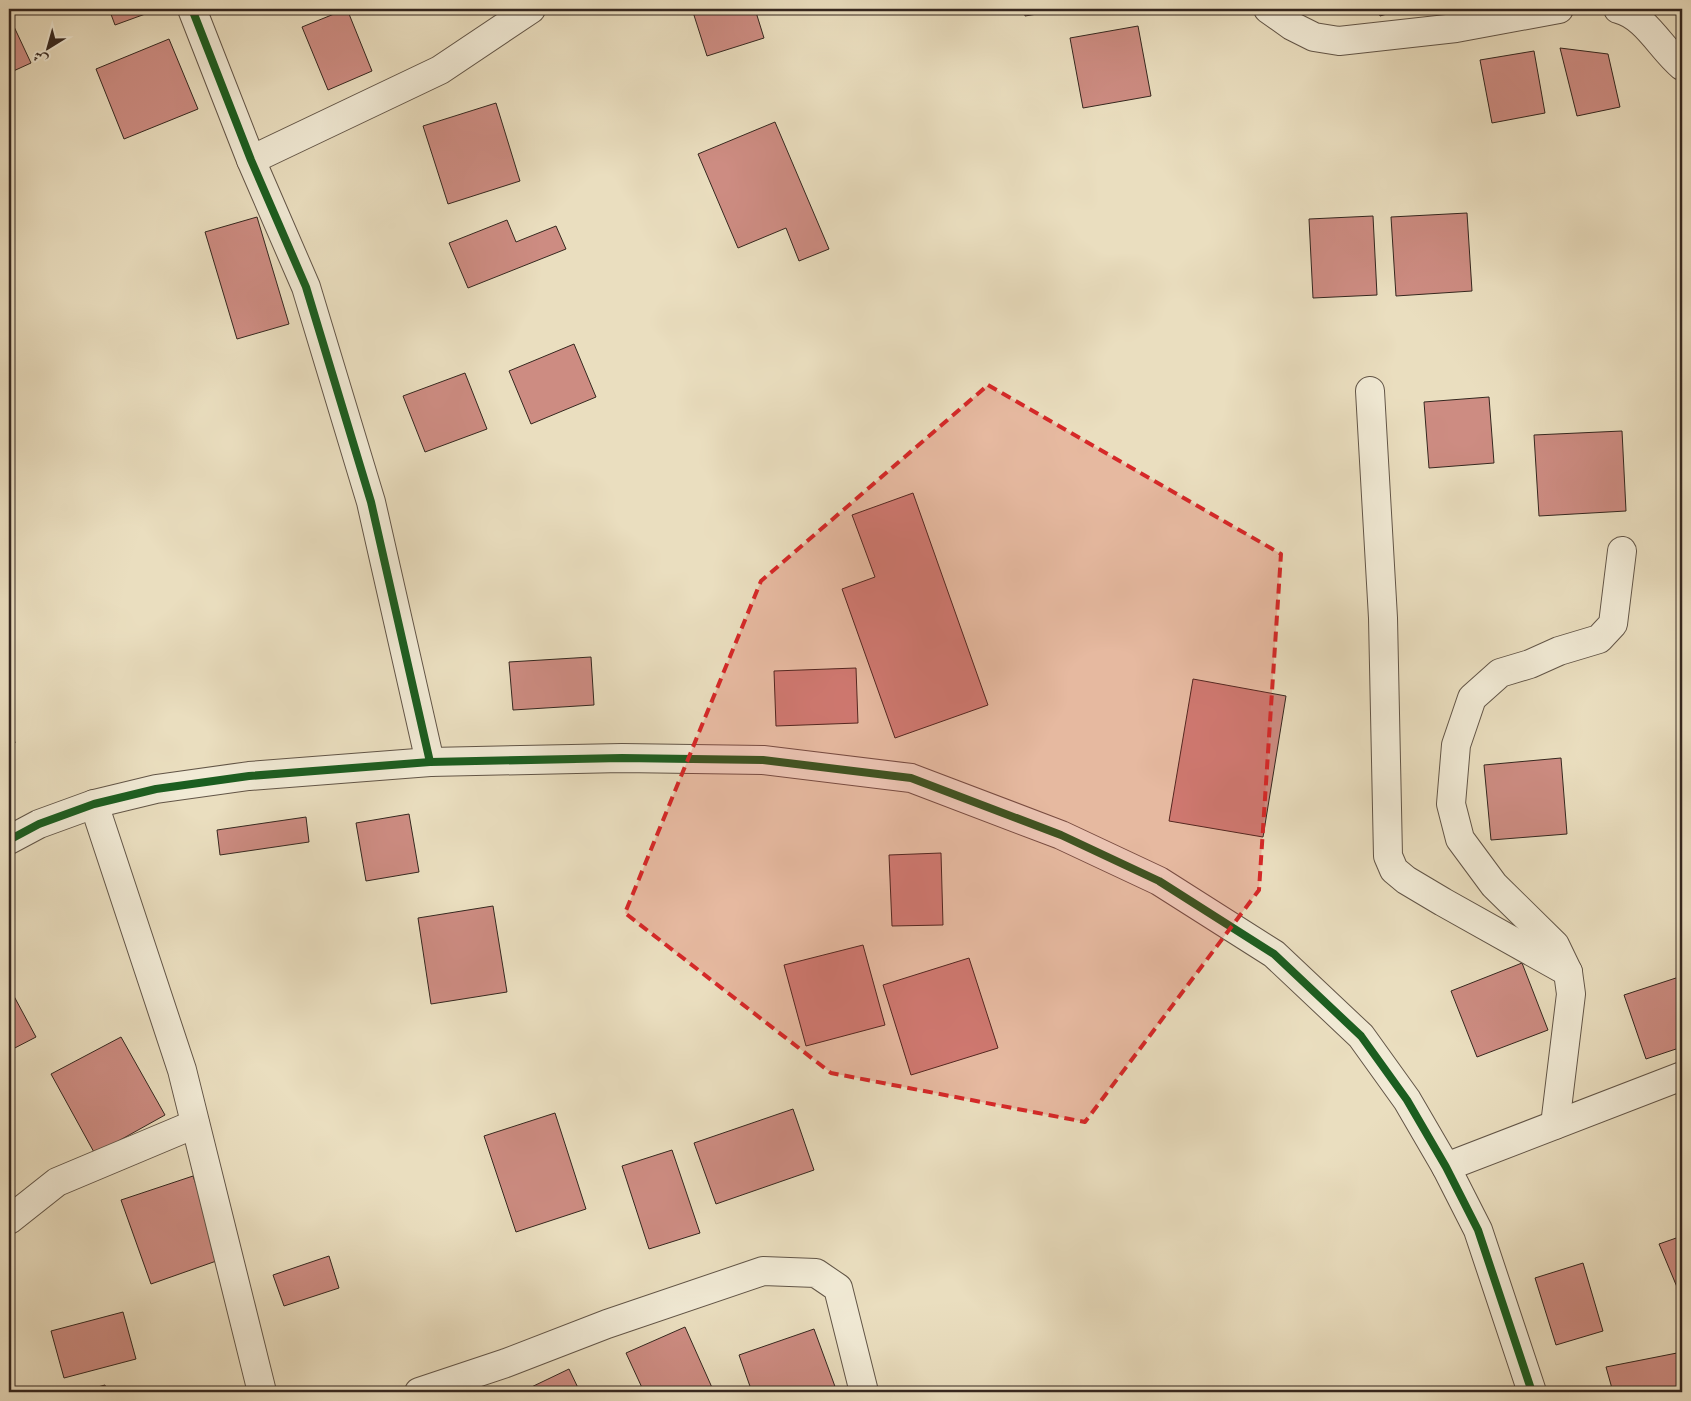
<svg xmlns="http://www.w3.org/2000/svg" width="1691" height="1401" font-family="'Old Standard TT',Amiri,serif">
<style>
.building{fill:#cd8c82;stroke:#35271f}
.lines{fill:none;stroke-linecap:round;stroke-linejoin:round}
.minor-casing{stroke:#625547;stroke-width:30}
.minor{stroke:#f1ead5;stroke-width:28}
.cycleway-casing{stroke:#f1ead5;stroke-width:11}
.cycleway{stroke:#1b5e20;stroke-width:8}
.marked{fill:#d62828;fill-opacity:0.2;stroke:#d62828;stroke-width:4;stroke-dasharray:10 6;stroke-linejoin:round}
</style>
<rect width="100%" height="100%" fill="#eadebf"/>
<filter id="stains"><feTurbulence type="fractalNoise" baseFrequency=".004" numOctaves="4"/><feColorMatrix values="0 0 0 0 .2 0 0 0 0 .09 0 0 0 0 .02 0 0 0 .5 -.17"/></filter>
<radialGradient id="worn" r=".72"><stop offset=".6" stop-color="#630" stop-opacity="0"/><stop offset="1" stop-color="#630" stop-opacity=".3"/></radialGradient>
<g class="building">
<path d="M 109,9 L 159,9 L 115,25 Z"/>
<path d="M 337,9 L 347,9 L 372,71 L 328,90 L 302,27 L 339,12 Z"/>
<path d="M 692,9 L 755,9 L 764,38 L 707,56 Z"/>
<path d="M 1024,9 L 1067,9 L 1025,16 Z"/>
<path d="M 1378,9 L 1404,9 L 1380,16 Z"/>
<path d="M 9,16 L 31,63 L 9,73 Z"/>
<path d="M 1138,26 L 1151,96 L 1083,108 L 1070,38 Z"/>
<path d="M 169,39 L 198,109 L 124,139 L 96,69 Z"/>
<path d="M 1560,48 L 1608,54 L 1620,107 L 1577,116 Z"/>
<path d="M 1534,51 L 1545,113 L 1492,123 L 1480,60 Z"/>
<path d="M 496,103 L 520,181 L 448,204 L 423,126 Z"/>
<path d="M 775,122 L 829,249 L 799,261 L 786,228 L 738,248 L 698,154 Z"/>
<path d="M 1467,213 L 1472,291 L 1396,296 L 1391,217 Z"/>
<path d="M 1373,216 L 1377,295 L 1313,298 L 1309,219 Z"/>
<path d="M 257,217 L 289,324 L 237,339 L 205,232 Z"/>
<path d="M 507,220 L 516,242 L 556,226 L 566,249 L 468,288 L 449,243 Z"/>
<path d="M 574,344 L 596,397 L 531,424 L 509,371 Z"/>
<path d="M 465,373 L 487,429 L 425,452 L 403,396 Z"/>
<path d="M 1489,397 L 1494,463 L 1429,468 L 1424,402 Z"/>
<path d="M 1622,431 L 1626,511 L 1539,516 L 1534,435 Z"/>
<path d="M 913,493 L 988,705 L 895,738 L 842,589 L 875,577 L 852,515 Z"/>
<path d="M 591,657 L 594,705 L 513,710 L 509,662 Z"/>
<path d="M 856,668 L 858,723 L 776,726 L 774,671 Z"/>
<path d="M 1193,679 L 1286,696 L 1263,837 L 1169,821 Z"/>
<path d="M 9,717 L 15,743 L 9,745 Z"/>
<path d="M 1561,758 L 1567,834 L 1491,840 L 1484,765 Z"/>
<path d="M 409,814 L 419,872 L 366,881 L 356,823 Z"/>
<path d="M 306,817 L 309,842 L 220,855 L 217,830 Z"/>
<path d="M 941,853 L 943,925 L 892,926 L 889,855 Z"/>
<path d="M 493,906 L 507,992 L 431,1004 L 418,918 Z"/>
<path d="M 863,945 L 885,1025 L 806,1046 L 784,965 Z"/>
<path d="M 969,958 L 998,1048 L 911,1075 L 883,985 Z"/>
<path d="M 1522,963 L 1548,1030 L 1477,1057 L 1451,991 Z"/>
<path d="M 1682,976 L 1682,1047 L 1646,1059 L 1624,995 Z"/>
<path d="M 9,987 L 36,1037 L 9,1051 Z"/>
<path d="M 121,1037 L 165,1115 L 95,1154 L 51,1074 Z"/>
<path d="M 793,1109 L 814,1170 L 716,1204 L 694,1143 Z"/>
<path d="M 555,1113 L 586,1209 L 516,1232 L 484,1136 Z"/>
<path d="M 672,1150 L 700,1233 L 649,1249 L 622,1166 Z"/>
<path d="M 193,1176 L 222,1259 L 151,1284 L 121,1200 Z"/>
<path d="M 1682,1236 L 1682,1299 L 1659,1244 Z"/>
<path d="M 329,1256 L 339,1288 L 284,1306 L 273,1275 Z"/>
<path d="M 1583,1263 L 1603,1331 L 1556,1345 L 1535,1278 Z"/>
<path d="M 123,1312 L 136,1359 L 64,1378 L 51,1331 Z"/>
<path d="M 685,1327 L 714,1392 L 644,1392 L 626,1353 Z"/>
<path d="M 814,1329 L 837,1392 L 752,1392 L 739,1355 Z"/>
<path d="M 1682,1352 L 1682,1392 L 1613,1392 L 1606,1367 Z"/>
<path d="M 569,1369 L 580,1392 L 521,1392 Z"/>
<path d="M 105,1385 L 107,1392 L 79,1392 Z"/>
</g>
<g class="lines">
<g class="minor-casing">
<g id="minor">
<path d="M 192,9 L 251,160 L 306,287 L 371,502 L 430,762"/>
<path d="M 1268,9 L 1292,26 L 1314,37 L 1339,41 L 1456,28 L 1559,9"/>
<path d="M 1618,9 C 1646,16 1661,49 1682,66"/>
<path d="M 251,160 L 440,70 L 531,9"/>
<path d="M 1370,391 L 1383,618 L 1388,856 L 1394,870 L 1406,880 L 1443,902 L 1568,972"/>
<path d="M 94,804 L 182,1070 L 262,1392"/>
<path d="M 9,840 L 39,824 L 94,804 L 156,789 L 249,776 L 430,762 L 622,758 L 763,760 L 911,778 L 1061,835 L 1159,881 L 1274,954 L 1361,1036 L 1407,1100 L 1446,1167 L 1478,1230 L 1532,1392"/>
<path d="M 1555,1125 L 1571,994 L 1568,972 L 1555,945 L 1494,885 L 1460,839 L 1451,804 L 1456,745 L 1472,698 L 1500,673 L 1530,664 L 1559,651 L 1599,639 L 1613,624 L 1622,551"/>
<path d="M 1446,1167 L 1682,1076"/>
<path d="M 9,1220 L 57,1182 L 195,1124"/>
<path d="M 419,1392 L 506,1363 L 607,1324 L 763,1271 L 816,1273 L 838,1288 L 864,1392"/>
</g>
</g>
<use href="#minor" class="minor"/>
<g class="cycleway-casing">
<g id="cycleway">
<path d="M 192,9 L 251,160 L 306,287 L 371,502 L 430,762"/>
<path d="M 9,840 L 39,824 L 94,804 L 156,789 L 249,776 L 430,762 L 622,758 L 763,760 L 911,778 L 1061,835 L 1159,881 L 1274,954 L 1361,1036 L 1407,1100 L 1446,1167 L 1478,1230 L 1532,1392"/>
</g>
</g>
<use href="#cycleway" class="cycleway"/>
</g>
<path class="marked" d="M 988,385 L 1281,554 L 1259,890 L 1085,1122 L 831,1073 L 625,913 L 761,581 Z"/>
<rect width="1691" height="1401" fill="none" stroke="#eadebf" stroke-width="30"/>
<rect x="10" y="10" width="1671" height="1381" fill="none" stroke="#35271f" stroke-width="2.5"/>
<rect x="15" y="15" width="1661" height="1371" fill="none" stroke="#35271f"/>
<g transform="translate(48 48) rotate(217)" stroke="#f1ead5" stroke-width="4" paint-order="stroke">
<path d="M0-4L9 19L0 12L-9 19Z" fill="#35271f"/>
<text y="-8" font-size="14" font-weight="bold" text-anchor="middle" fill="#35271f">ش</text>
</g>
<rect width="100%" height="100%" filter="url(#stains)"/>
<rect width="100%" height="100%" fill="url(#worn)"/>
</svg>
